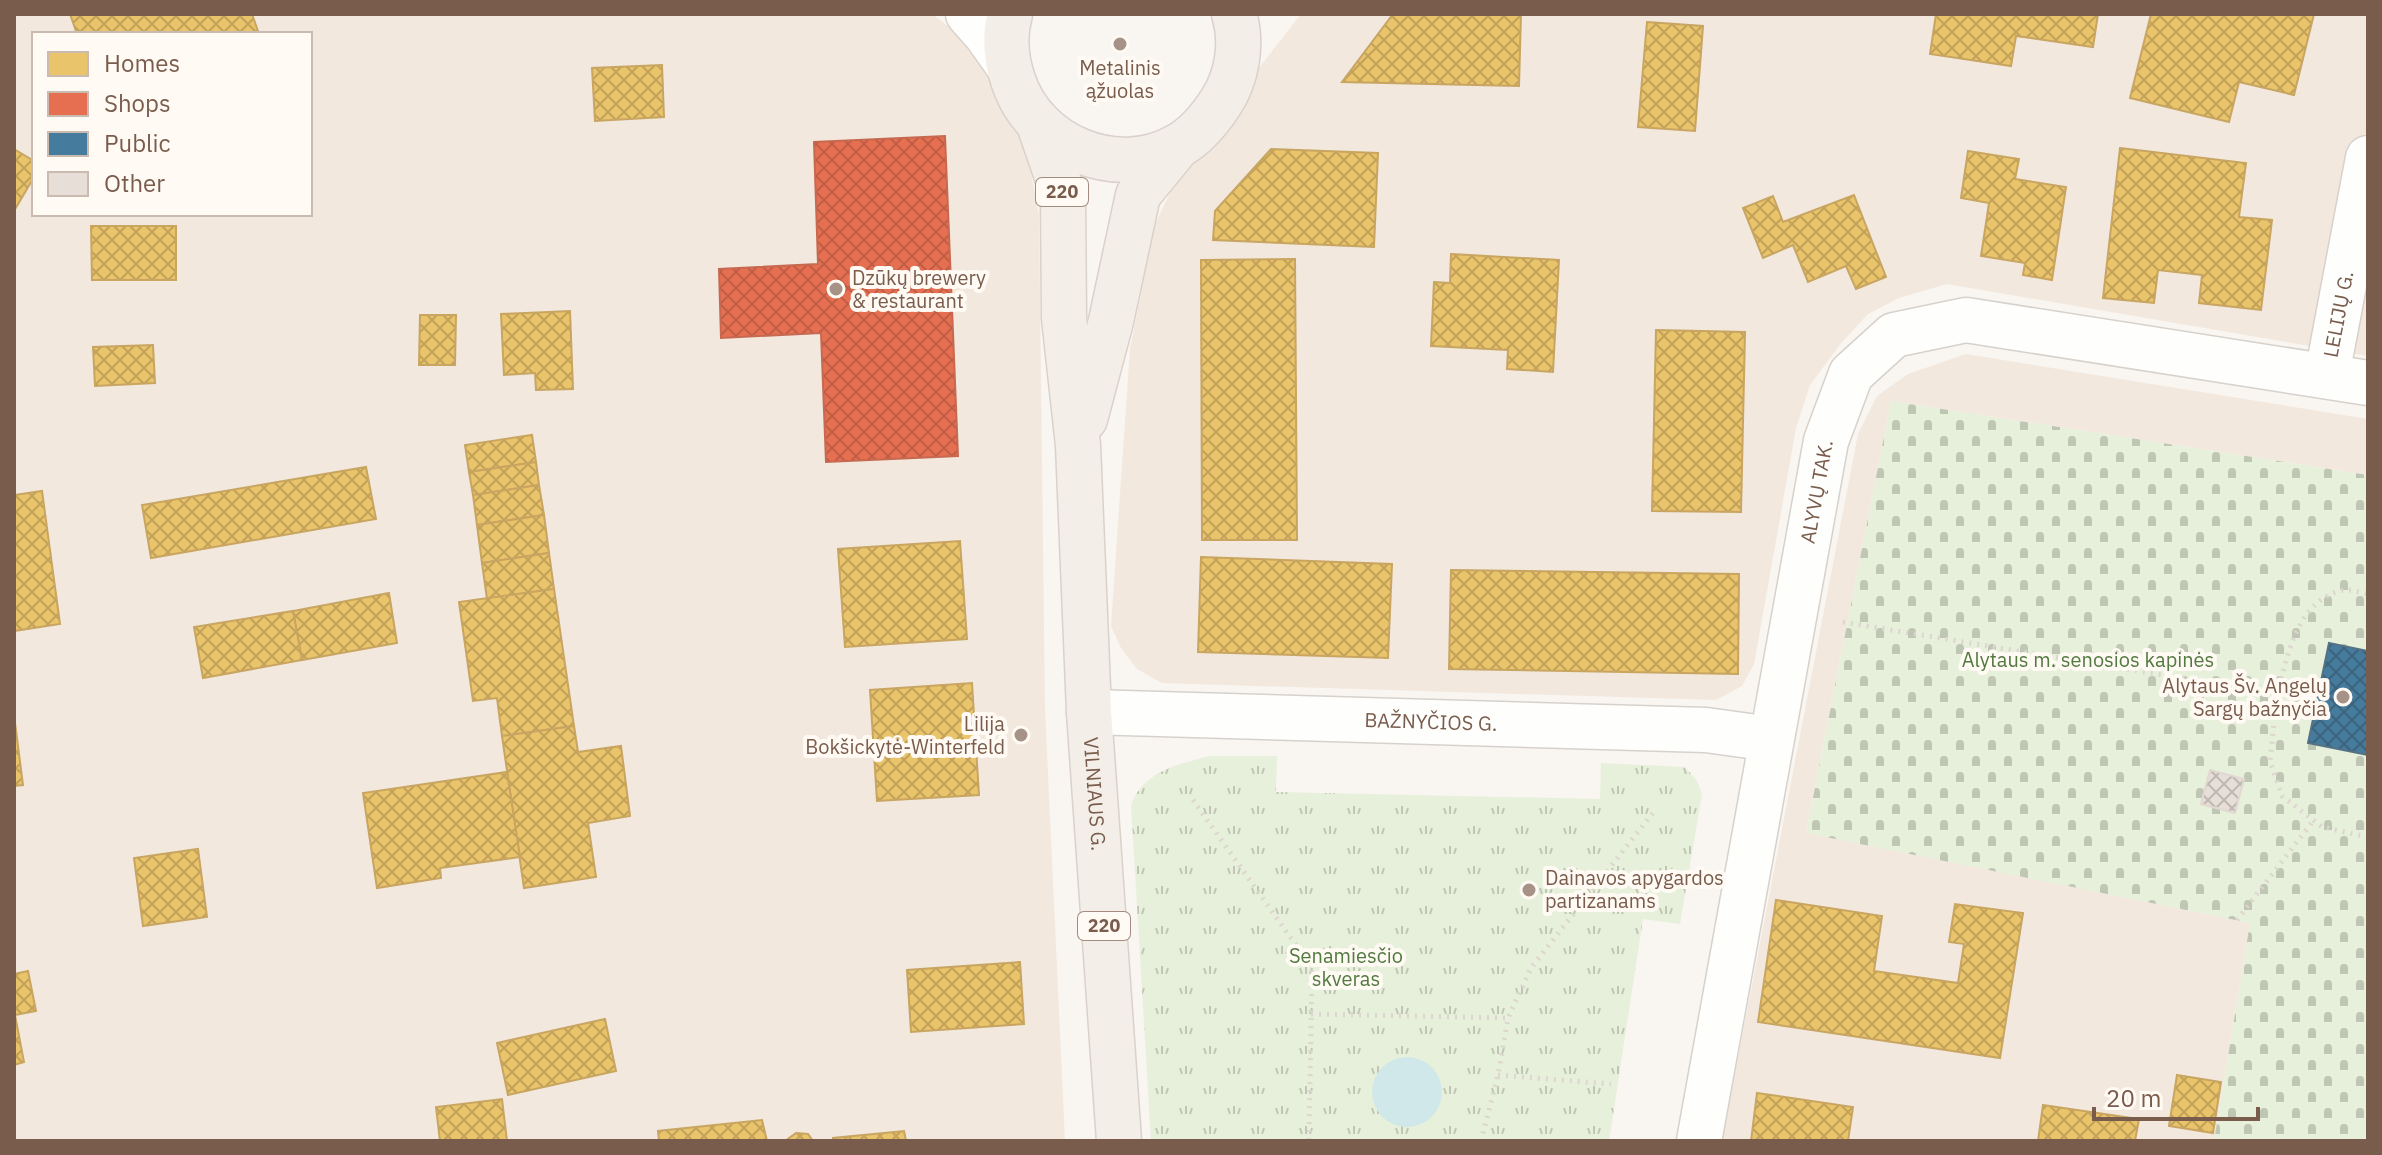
<svg xmlns="http://www.w3.org/2000/svg" width="2382" height="1155" font-family="'IBM Plex Sans',sans-serif">
<style>
.residential{fill:#f2e8de;fill-rule:evenodd}
.cemetery{fill:url(#cemetery-stones)}
.park{fill:url(#park-tufts)}
.water{fill:#d0e8ea}
.homes{fill:url(#homes-cross-hatch);stroke:#c8a561;stroke-width:2}
.shops{fill:url(#shops-cross-hatch);stroke:#c66950;stroke-width:2}
.public{fill:url(#public-cross-hatch);stroke:#557285;stroke-width:2}
.building{fill:url(#building-cross-hatch);stroke:#e2d8d2;stroke-width:2}
.lines{fill:none;stroke-linecap:round;stroke-linejoin:round}
.street-casing{stroke:#d7d1cb;stroke-width:47}
.secondary-casing{stroke:#d9d2cb;stroke-width:47}
.primary-casing{stroke:#dad1cc;stroke-width:47}
.path{stroke:#dcd5d0;stroke-width:5;stroke-dasharray:2 6;stroke-linecap:butt}
.street{stroke:#fefefd;stroke-width:44}
.secondary{stroke:#fefefd;stroke-width:44}
.primary{stroke:#f3eee8;stroke-width:44}
.poi-dot{fill:#a69286;stroke:#fffaf3;stroke-width:3}
.labels{text-anchor:middle;stroke-width:8;stroke-linejoin:round;paint-order:stroke}
.shield{fill:#fffaf3;stroke:#a28b7f;stroke-width:2}
.shield-label{font-size:18px;font-weight:bold;fill:#7a5c4d}
.poi-label{font-size:20px;fill:#7a5c4d;stroke:#fffaf3;text-anchor:start}
.street-label{font-size:20px;fill:#7a5c4d;stroke:#fffaf3}
.park-label{font-size:20px;fill:#537a41;stroke:#fffaf3}
</style>
<defs>
<pattern id="cemetery-stones" width="16" height="16" patternUnits="userSpaceOnUse" patternTransform="scale(2)"><rect width="16" height="16" fill="#e7f0db"/><path d="M2 7V4a2 2 0 0 1 4 0v3zM10 15v-3a2 2 0 0 1 4 0v3z" fill="#c0c6b4"/></pattern>
<pattern id="park-tufts" width="24" height="20" patternUnits="userSpaceOnUse" patternTransform="scale(2)"><rect width="24" height="20" fill="#e7f0db"/><path d="M3 7l-1-3M5 7V3M7 7l1-3M15 17l-1-3M17 17v-4M19 17l1-3" fill="none" stroke="#c0c6b4"/></pattern>
<pattern id="homes-cross-hatch" width="8" height="8" patternUnits="userSpaceOnUse" patternTransform="scale(2)"><rect width="8" height="8" fill="#e9c46a"/><path d="M0 0l8 8M0 8l8-8" fill="none" stroke="#c2a259"/></pattern>
<pattern id="shops-cross-hatch" width="8" height="8" patternUnits="userSpaceOnUse" patternTransform="scale(2)"><rect width="8" height="8" fill="#e76f51"/><path d="M0 0l8 8M0 8l8-8" fill="none" stroke="#c05e45"/></pattern>
<pattern id="public-cross-hatch" width="8" height="8" patternUnits="userSpaceOnUse" patternTransform="scale(2)"><rect width="8" height="8" fill="#457b9d"/><path d="M0 0l8 8M0 8l8-8" fill="none" stroke="#3d637c"/></pattern>
<pattern id="building-cross-hatch" width="8" height="8" patternUnits="userSpaceOnUse" patternTransform="scale(2)"><rect width="8" height="8" fill="#e6ded7"/><path d="M0 0l8 8M0 8l8-8" fill="none" stroke="#bfb7b1"/></pattern>
</defs>
<rect width="100%" height="100%" fill="#f9f5f0"/>
<g class="residential">
<path d="M 14,14 L 932,14 L 965,39 L 993,82 L 1025,142 L 1039,215 L 1045,710 L 1065,1141 L 14,1141 ZM 34,34 L 310,34 L 310,214 L 34,214 Z"/>
<path d="M 1301,14 L 2368,14 L 2368,356 L 1947,284 L 1899,298 L 1868,314 L 1842,342 L 1810,385 L 1796,428 L 1754,664 L 1742,686 L 1716,700 L 1162,683 L 1137,669 L 1121,648 L 1111,626 L 1130,349 L 1154,227 L 1182,167 Z"/>
<path d="M 1966,354 L 2368,419 L 2368,475 L 1891,401 L 1806,832 L 2250,923 L 2214,1141 L 1722,1141 L 1858,434 L 1877,396 L 1908,374 Z"/>
</g>
<path class="cemetery" d="M 1891,401 L 2368,475 L 2368,651 L 2329,643 L 2308,742 L 2368,755 L 2368,1141 L 2214,1141 L 2250,923 L 1806,833 Z"/>
<path class="park" d="M 1209,756 L 1277,756 L 1276,792 L 1600,799 L 1601,763 L 1685,767 L 1697,781 L 1702,794 L 1680,924 L 1643,919 L 1609,1141 L 1151,1141 L 1131,805 C 1144,771 1177,765 1209,756 Z"/>
<circle class="water" cx="1407" cy="1092" r="35"/>
<g class="homes">
<path d="M 70,14 L 252,14 L 259,34 L 77,34 Z"/>
<path d="M 1393,14 L 1521,14 L 1519,86 L 1342,82 Z"/>
<path d="M 1936,14 L 2098,14 L 2093,47 L 2016,36 L 2011,66 L 1930,54 Z"/>
<path d="M 2151,14 L 2314,14 L 2294,95 L 2239,82 L 2229,122 L 2130,98 Z"/>
<path d="M 1647,22 L 1703,26 L 1695,131 L 1638,127 Z"/>
<path d="M 662,65 L 664,117 L 595,121 L 592,68 Z"/>
<path d="M 2120,148 L 2246,163 L 2239,217 L 2272,220 L 2261,310 L 2199,303 L 2202,275 L 2158,270 L 2154,303 L 2103,298 Z"/>
<path d="M 14,149 L 34,161 L 34,177 L 14,211 Z"/>
<path d="M 1271,149 L 1378,153 L 1374,247 L 1213,240 L 1215,211 Z"/>
<path d="M 1968,151 L 2019,159 L 2015,179 L 2066,187 L 2052,280 L 2023,275 L 2025,263 L 1981,256 L 1989,203 L 1961,198 Z"/>
<path d="M 1854,195 L 1886,277 L 1856,289 L 1846,266 L 1808,282 L 1793,245 L 1763,258 L 1743,208 L 1773,196 L 1783,222 Z"/>
<path d="M 91,226 L 176,226 L 176,280 L 92,280 Z"/>
<path d="M 1451,254 L 1559,260 L 1553,372 L 1507,369 L 1508,350 L 1431,346 L 1434,282 L 1450,283 Z"/>
<path d="M 1295,259 L 1297,540 L 1202,540 L 1201,260 Z"/>
<path d="M 570,311 L 573,389 L 536,390 L 535,373 L 504,375 L 501,314 Z"/>
<path d="M 420,315 L 456,315 L 455,365 L 419,365 Z"/>
<path d="M 1656,330 L 1745,332 L 1741,512 L 1652,511 Z"/>
<path d="M 153,345 L 155,383 L 95,386 L 93,347 Z"/>
<path d="M 532,435 L 536,462 L 469,472 L 465,445 Z"/>
<path d="M 536,462 L 539,485 L 473,495 L 469,472 Z"/>
<path d="M 366,467 L 376,519 L 151,558 L 142,505 Z"/>
<path d="M 539,485 L 544,515 L 477,525 L 473,495 Z"/>
<path d="M 42,491 L 60,624 L 14,631 L 14,495 Z"/>
<path d="M 544,515 L 549,553 L 482,563 L 477,525 Z"/>
<path d="M 960,541 L 967,639 L 845,647 L 838,549 Z"/>
<path d="M 549,553 L 554,589 L 487,599 L 482,563 Z"/>
<path d="M 1201,557 L 1392,564 L 1388,658 L 1198,652 Z"/>
<path d="M 1451,570 L 1739,574 L 1738,674 L 1449,669 Z"/>
<path d="M 554,589 L 574,726 L 502,736 L 497,698 L 473,701 L 459,602 Z"/>
<path d="M 389,593 L 397,643 L 302,660 L 293,611 Z"/>
<path d="M 293,611 L 302,660 L 203,678 L 194,627 Z"/>
<path d="M 972,683 L 979,795 L 877,801 L 870,690 Z"/>
<path d="M 14,715 L 23,785 L 14,786 Z"/>
<path d="M 574,726 L 578,752 L 621,746 L 630,816 L 588,823 L 596,877 L 524,888 L 502,736 Z"/>
<path d="M 507,772 L 520,857 L 440,868 L 441,878 L 377,888 L 363,793 Z"/>
<path d="M 198,849 L 207,917 L 143,926 L 134,858 Z"/>
<path d="M 1776,900 L 1882,916 L 1874,971 L 1958,983 L 1964,944 L 1949,942 L 1955,904 L 2023,913 L 2000,1058 L 1758,1022 Z"/>
<path d="M 1020,962 L 1024,1024 L 911,1032 L 907,970 Z"/>
<path d="M 28,971 L 36,1011 L 15,1015 L 24,1062 L 14,1065 L 14,974 Z"/>
<path d="M 605,1019 L 616,1071 L 508,1095 L 497,1043 Z"/>
<path d="M 2177,1075 L 2221,1082 L 2213,1133 L 2169,1126 Z"/>
<path d="M 1757,1093 L 1853,1107 L 1848,1141 L 1751,1141 Z"/>
<path d="M 502,1099 L 507,1141 L 440,1141 L 436,1107 Z"/>
<path d="M 2043,1105 L 2139,1119 L 2135,1141 L 2038,1141 Z"/>
<path d="M 762,1120 L 767,1141 L 659,1141 L 658,1131 Z"/>
<path d="M 904,1131 L 906,1141 L 833,1141 L 833,1138 Z"/>
<path d="M 796,1133 L 808,1134 L 813,1141 L 785,1141 Z"/>
</g>
<path class="shops" d="M 945,136 L 958,456 L 826,462 L 821,333 L 721,338 L 719,269 L 818,264 L 814,142 Z"/>
<path class="public" d="M 2329,643 L 2368,651 L 2368,755 L 2308,743 Z"/>
<path class="building" d="M 2210,770 L 2244,779 L 2235,813 L 2201,804 Z"/>
<g class="lines">
<g class="street-casing">
<g id="street">
<path id="s1" d="M 2327,375 L 2368,158"/>
<path id="s2" d="M 1089,712 L 1706,730 L 1771,739"/>
<path id="s3" d="M 1699,1141 L 1826,441 L 1851,374 L 1894,335 L 1966,320 L 2368,383"/>
</g>
</g>
<g class="secondary-casing">
<path id="secondary" d="M 968,14 L 985,33 L 1007,64"/>
</g>
<g class="primary-casing">
<g id="primary">
<path d="M 1010,14 C 1004,36 1006,59 1013,80 C 1034,146 1116,181 1178,146 C 1196,136 1210,119 1221,102 C 1237,78 1243,43 1234,14"/>
<path id="s4" d="M 1040,127 L 1063,194 L 1064,318 L 1078,445 L 1089,712 L 1119,1141"/>
<path d="M 1085,419 L 1111,321 L 1138,195 L 1178,146"/>
</g>
</g>
<g class="path">
<path d="M 1843,622 L 2277,694 L 2270,761 L 2282,796 L 2322,827 L 2368,837"/>
<path d="M 2277,694 C 2288,656 2296,601 2343,590 C 2350,589 2361,593 2368,594"/>
<path d="M 1193,800 L 1312,968 L 1309,1141"/>
<path d="M 2237,920 L 2313,821"/>
<path d="M 1311,1014 L 1508,1018"/>
<path d="M 1498,1075 L 1611,1084"/>
<path d="M 1481,1141 L 1498,1075 L 1508,1018 L 1531,968 L 1656,809"/>
</g>
<use href="#street" class="street"/>
<use href="#secondary" class="secondary"/>
<use href="#primary" class="primary"/>
</g>
<g class="poi-dot">
<circle cx="1120" cy="44" r="8"/>
<circle cx="836" cy="289" r="8"/>
<circle cx="2343" cy="697" r="8"/>
<circle cx="1021" cy="735" r="8"/>
<circle cx="1529" cy="890" r="8"/>
</g>
<g class="labels">
<g class="shield">
<rect x="1036" y="178" width="52" height="28" rx="6"/>
<rect x="1078" y="912" width="52" height="28" rx="6"/>
</g>
<g class="shield-label">
<text x="1062" y="198">220</text>
<text x="1104" y="932">220</text>
</g>
<g class="poi-label">
<text x="1120" y="75" text-anchor="middle">Metalinis<tspan x="1120" dy="23">ąžuolas</tspan></text>
<text x="852" y="285">Dzūkų brewery<tspan x="852" dy="23">&amp; restaurant</tspan></text>
<text x="2327" y="693" text-anchor="end">Alytaus Šv. Angelų<tspan x="2327" dy="23">Sargų bažnyčia</tspan></text>
<text x="1005" y="731" text-anchor="end">Lilija<tspan x="1005" dy="23">Bokšickytė-Winterfeld</tspan></text>
<text x="1545" y="885">Dainavos apygardos<tspan x="1545" dy="23">partizanams</tspan></text>
</g>
<g class="street-label">
<text dy="7" stroke="none"><textPath href="#s1" startOffset="62">LELIJŲ G.</textPath></text>
<text dy="7" stroke="none"><textPath href="#s3" startOffset="660">ALYVŲ TAK.</textPath></text>
<text dy="7" stroke="none"><textPath href="#s2" startOffset="342">BAŽNYČIOS G.</textPath></text>
<text dy="7" stroke="none"><textPath href="#s4" startOffset="672">VILNIAUS G.</textPath></text>
</g>
<g class="park-label">
<text x="2088" y="667">Alytaus m. senosios kapinės</text>
<text x="1346" y="963">Senamiesčio<tspan x="1346" dy="23">skveras</tspan></text>
</g>
</g>
<rect width="2382" height="1155" fill="none" stroke="#7a5c4d" stroke-width="32"/>
<rect x="32" y="32" width="280" height="184" fill="#fffaf3" stroke="#cabbb1" stroke-width="2"/>
<rect x="48" y="52" width="40" height="24" fill="#e9c46a" stroke="#cabbb1" stroke-width="2"/>
<text x="104" y="72" font-size="24" fill="#7a5c4d">Homes</text>
<rect x="48" y="92" width="40" height="24" fill="#e76f51" stroke="#cabbb1" stroke-width="2"/>
<text x="104" y="112" font-size="24" fill="#7a5c4d">Shops</text>
<rect x="48" y="132" width="40" height="24" fill="#457b9d" stroke="#cabbb1" stroke-width="2"/>
<text x="104" y="152" font-size="24" fill="#7a5c4d">Public</text>
<rect x="48" y="172" width="40" height="24" fill="#e6ded7" stroke="#cabbb1" stroke-width="2"/>
<text x="104" y="192" font-size="24" fill="#7a5c4d">Other</text>
<path d="M2094 1107v12h164v-12" fill="none" stroke="#7a5c4d" stroke-width="4"/>
<text x="2106" y="1107" font-size="24" fill="#7a5c4d" stroke="#fffaf3" stroke-width="6" paint-order="stroke">20 m</text>
</svg>
